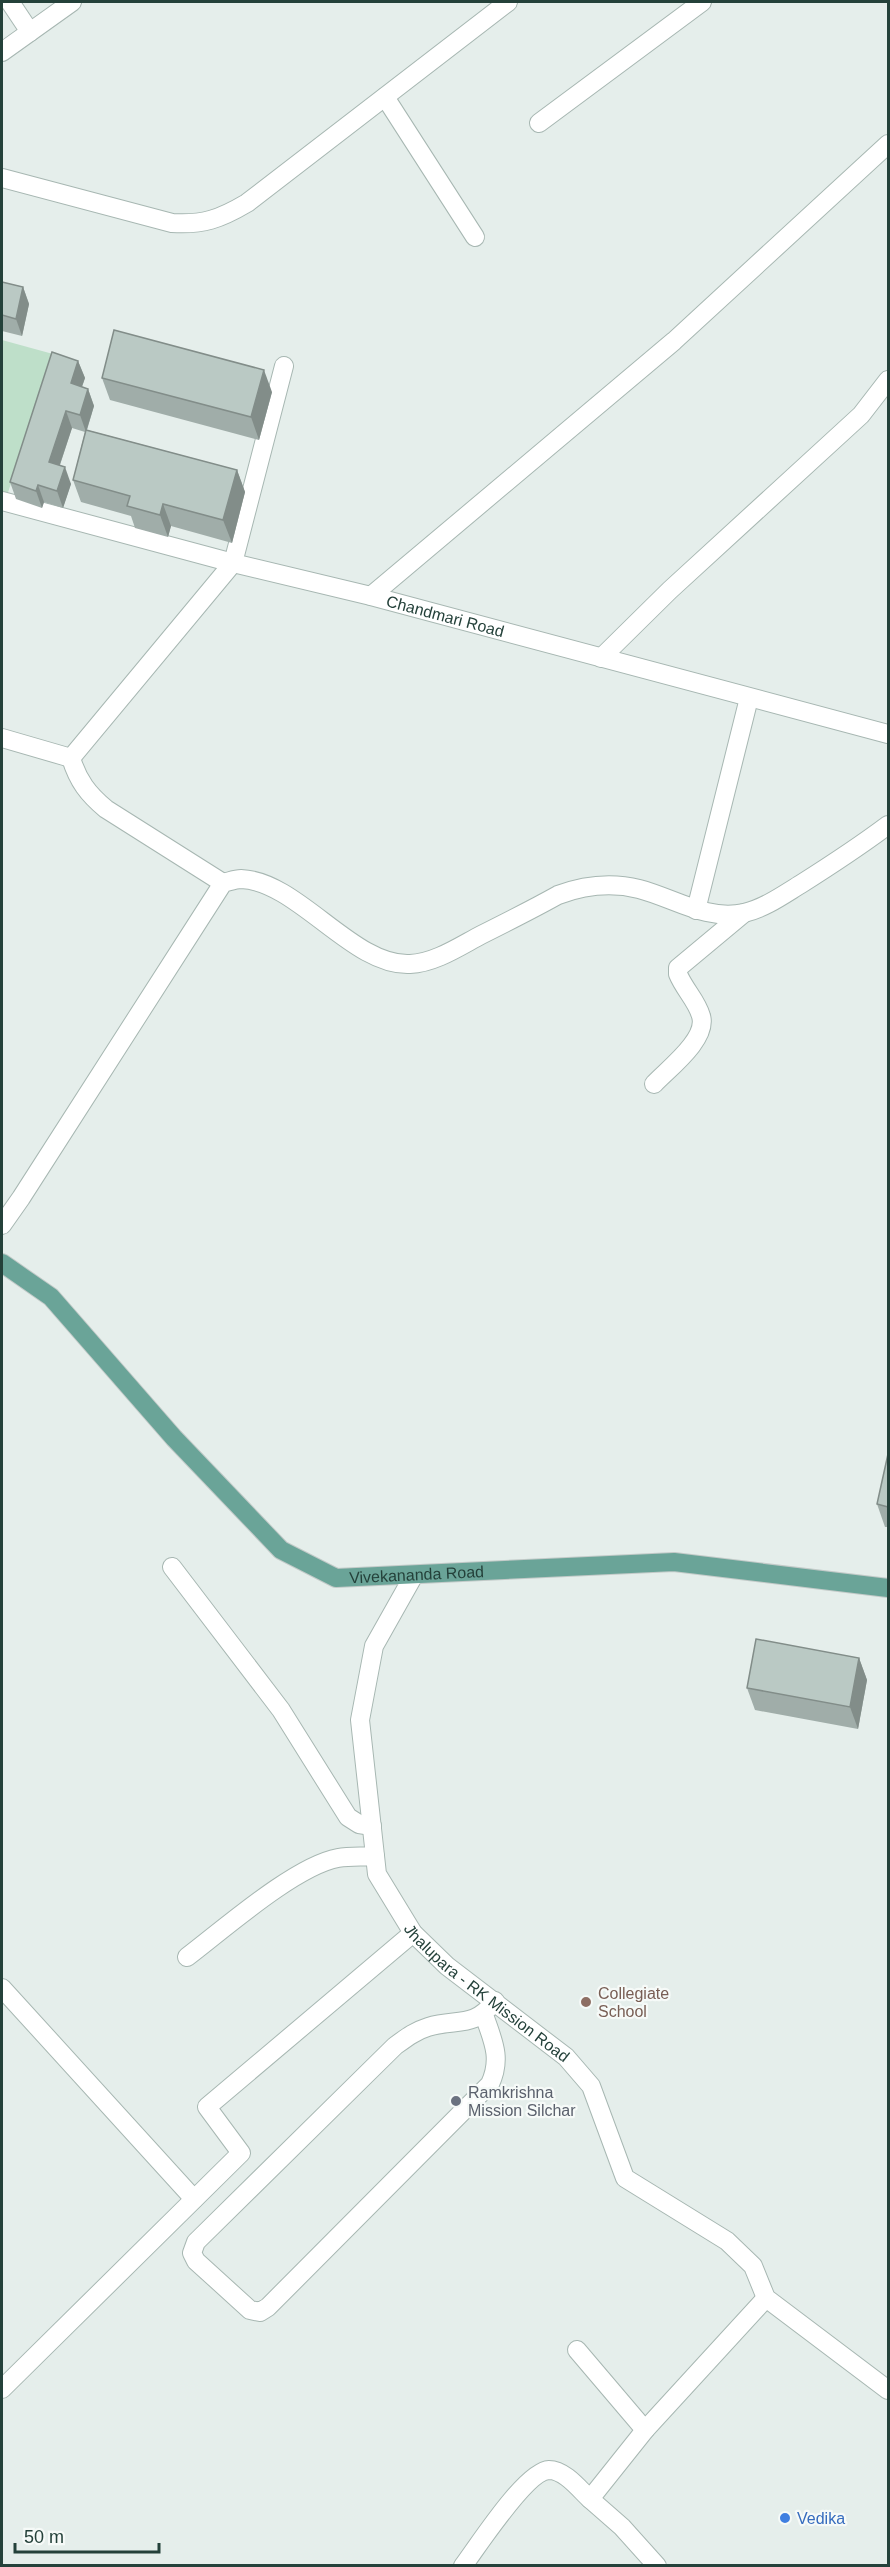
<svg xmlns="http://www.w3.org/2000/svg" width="890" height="2567" font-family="Arial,sans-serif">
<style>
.green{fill:#bedfc9}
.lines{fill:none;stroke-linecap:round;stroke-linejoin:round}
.minor-casing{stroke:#a7b7b2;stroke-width:20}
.major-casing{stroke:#c2cac8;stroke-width:20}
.minor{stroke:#fff;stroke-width:18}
.major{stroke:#6aa498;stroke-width:18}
.wall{fill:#a0ada9}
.shaded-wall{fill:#828d89}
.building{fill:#bac9c4;stroke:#828d89;stroke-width:1.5}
.education-dot{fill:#8d6e63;stroke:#f6faf8;stroke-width:2}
.worship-dot{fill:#6b7280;stroke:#f6faf8;stroke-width:2}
.shop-dot{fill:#3f7fe0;stroke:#f6faf8;stroke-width:2}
.labels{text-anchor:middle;stroke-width:4.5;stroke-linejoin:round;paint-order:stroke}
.street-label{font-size:16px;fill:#24413a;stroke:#f6faf8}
.education-label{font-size:16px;fill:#785e54;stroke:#f6faf8;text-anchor:start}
.worship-label{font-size:16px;fill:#5b616d;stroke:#f6faf8;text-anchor:start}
.shop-label{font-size:16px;fill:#366cbe;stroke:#f6faf8;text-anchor:start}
</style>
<rect width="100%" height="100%" fill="#e5eeeb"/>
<path class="green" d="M 2,340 L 53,354 L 2,511 Z"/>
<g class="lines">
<g class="minor-casing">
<g id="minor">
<path d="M 10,2 L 30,32"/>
<path d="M 2,52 L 72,2"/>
<path d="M 385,97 L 475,237"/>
<path d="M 539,123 L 702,2"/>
<path d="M 2,178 L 172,223 C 203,225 220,219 247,203 L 508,2"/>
<path id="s1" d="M 2,501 L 233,563 L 371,596 L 888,734"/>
<path d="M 371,596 L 674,341 L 888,144"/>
<path d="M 601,658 L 670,590 L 861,415 L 888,380"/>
<path d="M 2,738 L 71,758 L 233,563 L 284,366"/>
<path d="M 71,758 C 78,781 88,794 106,809 L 223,883"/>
<path d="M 696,910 L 749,698"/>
<path d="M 654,1084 C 668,1069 708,1039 701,1016 C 697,1001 684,989 678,974 L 678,968 L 744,913"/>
<path d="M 2,1225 L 21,1198 L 223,883 C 228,882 235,879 241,879 C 298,881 353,967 410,964 C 435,963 460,946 481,935 C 507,922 533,909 558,895 C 585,885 611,882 639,889 C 674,898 706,921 744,913 C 765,908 783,895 801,884 C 831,865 860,846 888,825"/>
<path d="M 172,1567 L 281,1710 L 348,1817 L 359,1824 L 372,1826"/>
<path id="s2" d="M 414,1575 L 374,1646 L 360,1720 L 377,1874 L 413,1933 L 447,1966 L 566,2057 L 591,2086 L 625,2178 L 727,2241 L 753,2266 L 766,2298 L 888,2390"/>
<path d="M 187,1957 C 224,1929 295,1866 338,1858 C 350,1856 363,1857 375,1856"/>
<path d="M 2,1988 L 194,2199"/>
<path d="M 484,2015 C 493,2041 502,2058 490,2084 L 268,2307 L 260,2312 L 250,2310 L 196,2261 L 192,2253 L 196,2242 L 395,2046 C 406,2038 415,2031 428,2027 C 458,2018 473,2029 495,2001"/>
<path d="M 577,2350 L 645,2430"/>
<path d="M 2,2389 L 241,2153 L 207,2107 L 413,1933"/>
<path d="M 590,2499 L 622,2527 L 657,2566"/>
<path d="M 463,2566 C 478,2546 526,2471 549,2470 C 565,2470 580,2490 590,2499 L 645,2430 L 766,2298"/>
</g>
</g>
<g class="major-casing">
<g id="major">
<path id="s3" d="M 2,1263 L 51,1297 L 174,1438 L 281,1550 L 336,1578 L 674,1562 L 888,1588"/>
</g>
</g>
<use href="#minor" class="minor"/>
<use href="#major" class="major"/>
</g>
<g class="wall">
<path d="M 2,282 L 23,287 L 29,304 L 22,336 L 2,331 Z"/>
<path d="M 78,361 L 85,378 L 82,387 L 88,389 L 94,406 L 87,430 L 237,470 L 245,492 L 232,543 L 171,526 L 168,537 L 135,528 L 131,516 L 81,502 L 73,480 L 85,432 L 72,428 L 60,465 L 71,484 L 63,508 L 44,502 L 42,508 L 16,499 L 10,482 Z"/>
<path d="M 102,378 L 272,392 L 259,440 L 110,400 Z"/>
<path d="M 888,1454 L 888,1527 L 885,1527 L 877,1504 Z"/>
<path d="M 859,1658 L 867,1680 L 858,1729 L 755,1710 L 747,1688 Z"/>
</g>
<g class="shaded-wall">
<path d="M 23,287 L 29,304 L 22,336 L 16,319 Z"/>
<path d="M 78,361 L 85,378 L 77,400 L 71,383 Z"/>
<path d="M 264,370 L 272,392 L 259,440 L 251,417 Z"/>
<path d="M 88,389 L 94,406 L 86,432 L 80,415 Z"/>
<path d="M 66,411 L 72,428 L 55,479 L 49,462 Z"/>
<path d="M 65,467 L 71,484 L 63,508 L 57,491 Z"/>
<path d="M 237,470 L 245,492 L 232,543 L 223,520 Z"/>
<path d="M 38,485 L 44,502 L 42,508 L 36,491 Z"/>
<path d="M 163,504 L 171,526 L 168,537 L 160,515 Z"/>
<path d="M 859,1658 L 867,1680 L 858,1729 L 850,1707 Z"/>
</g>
<g class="building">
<path d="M 2,282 L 23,287 L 16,319 L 2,315 Z"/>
<path d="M 114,330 L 264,370 L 251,417 L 102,378 Z"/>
<path d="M 52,352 L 78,361 L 71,383 L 88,389 L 80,415 L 66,411 L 49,462 L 65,467 L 57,491 L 38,485 L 36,491 L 10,482 Z"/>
<path d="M 86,430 L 237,470 L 223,520 L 163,504 L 160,515 L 127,506 L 130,496 L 73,480 Z"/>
<path d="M 888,1454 L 888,1507 L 877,1504 Z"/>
<path d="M 756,1639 L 859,1658 L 850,1707 L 747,1688 Z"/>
</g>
<circle class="education-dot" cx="586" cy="2002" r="6"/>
<circle class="worship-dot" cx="456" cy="2101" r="6"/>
<circle class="shop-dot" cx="785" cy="2518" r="6"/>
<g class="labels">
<g class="street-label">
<text dy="6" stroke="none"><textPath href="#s1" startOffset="458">Chandmari Road</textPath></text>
<text dy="6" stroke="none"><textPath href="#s3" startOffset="544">Vivekananda Road</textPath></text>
<text dy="6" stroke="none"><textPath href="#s2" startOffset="476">Jhalupara - RK Mission Road</textPath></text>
</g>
<g class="education-label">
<text x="598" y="1999">Collegiate<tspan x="598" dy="18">School</tspan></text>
</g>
<g class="worship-label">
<text x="468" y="2098">Ramkrishna<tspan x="468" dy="18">Mission Silchar</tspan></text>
</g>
<g class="shop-label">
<text x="797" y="2524">Vedika</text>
</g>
</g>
<rect width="890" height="2567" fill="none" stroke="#24413a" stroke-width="6"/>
<path d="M15 2543v9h144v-9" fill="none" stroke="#24413a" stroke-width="3"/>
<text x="24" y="2543" font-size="18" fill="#24413a" stroke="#f6faf8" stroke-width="4.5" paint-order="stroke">50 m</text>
</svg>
